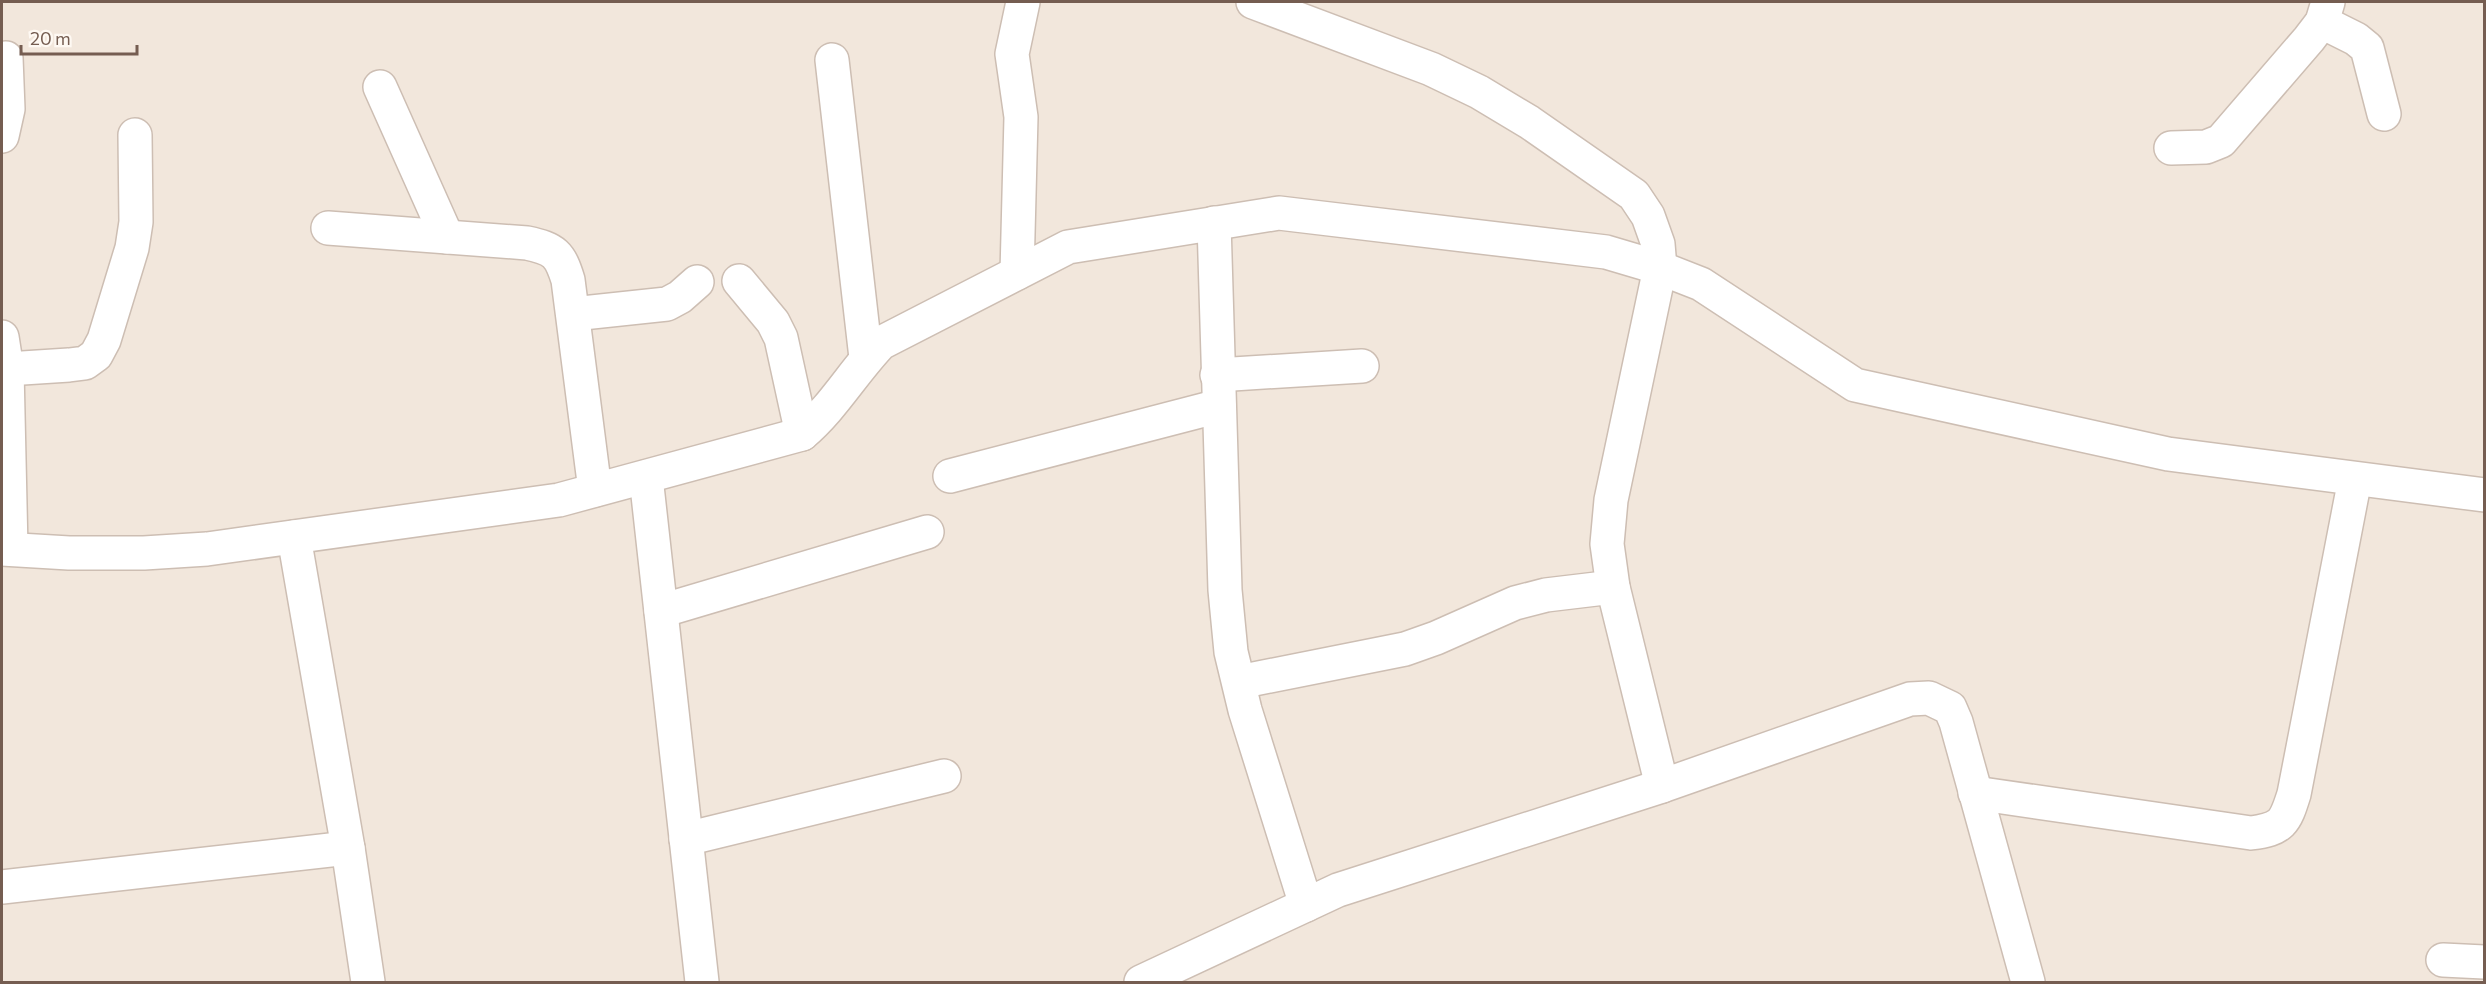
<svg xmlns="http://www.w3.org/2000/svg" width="2486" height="984" font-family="Commissioner,sans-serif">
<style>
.residential{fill:#f2e7dc}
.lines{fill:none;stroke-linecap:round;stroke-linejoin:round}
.minor-casing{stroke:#cdbeb3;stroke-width:36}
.minor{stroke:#fff;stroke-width:33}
</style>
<rect width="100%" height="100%" fill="#fbf5ed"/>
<rect class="residential" x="2" y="2" width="2482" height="980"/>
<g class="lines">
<g class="minor-casing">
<g id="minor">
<path d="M 1253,2 L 1431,69 L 1479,92 L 1529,122 L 1634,195 L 1648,216 L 1658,244 L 1660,268 L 1611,500 L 1607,544 L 1613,587 L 1662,786"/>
<path d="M 2322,22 L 2356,39 L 2367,48 L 2384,114"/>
<path d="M 832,60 L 866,358"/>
<path d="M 380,87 L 447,237"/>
<path d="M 2,136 L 8,109 L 6,58"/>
<path d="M 2171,148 L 2206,147 L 2221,141 L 2309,39 L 2322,22 L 2328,2"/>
<path d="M 1214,223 L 1225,590 L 1231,652 L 1245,710 L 1306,905"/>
<path d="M 328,228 L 527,243 C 555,249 560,254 568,280 L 595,490"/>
<path d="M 1017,273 L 1021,117 L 1012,54 L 1023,2"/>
<path d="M 739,281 L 773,322 L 781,338 L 802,434"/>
<path d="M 573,314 L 667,304 L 680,297 L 697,282"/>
<path d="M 2,337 L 7,369 L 11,549"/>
<path d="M 7,369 L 69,365 L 85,363 L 96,355 L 104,340 L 132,248 L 136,222 L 135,135"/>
<path d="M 1217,375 L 1362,366"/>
<path d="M 950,476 L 1219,406"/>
<path d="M 646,477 L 702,982"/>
<path d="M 294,537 L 348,848 L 368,982"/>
<path d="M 2,549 L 69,553 L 144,553 L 207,549 L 559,500 L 802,434 C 833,408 853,372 881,343 L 1068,247 L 1279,213 L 1606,252 L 1660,268 L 1701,284 L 1855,385 L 2168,454 L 2484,495"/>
<path d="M 661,611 L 927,532"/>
<path d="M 1239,682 L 1405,649 L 1436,638 L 1515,603 L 1546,595 L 1613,587"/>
<path d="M 1975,793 L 2251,833 C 2282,829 2285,823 2294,794 L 2355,479"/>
<path d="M 686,839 L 944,776"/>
<path d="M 2,887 L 348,848"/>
<path d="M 2443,960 L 2484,962"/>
<path d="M 1141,982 L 1338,890 L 1662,786 L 1910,699 L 1929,698 L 1950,708 L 1956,722 L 2028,982"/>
</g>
</g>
<use href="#minor" class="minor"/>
</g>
<rect width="2486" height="984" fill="none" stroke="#755d51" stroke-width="6"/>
<path d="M21 45v9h116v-9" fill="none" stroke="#755d51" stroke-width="3"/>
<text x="30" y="45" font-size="18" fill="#755d51" stroke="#fef9f3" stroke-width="4.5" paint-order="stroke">20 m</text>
</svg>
